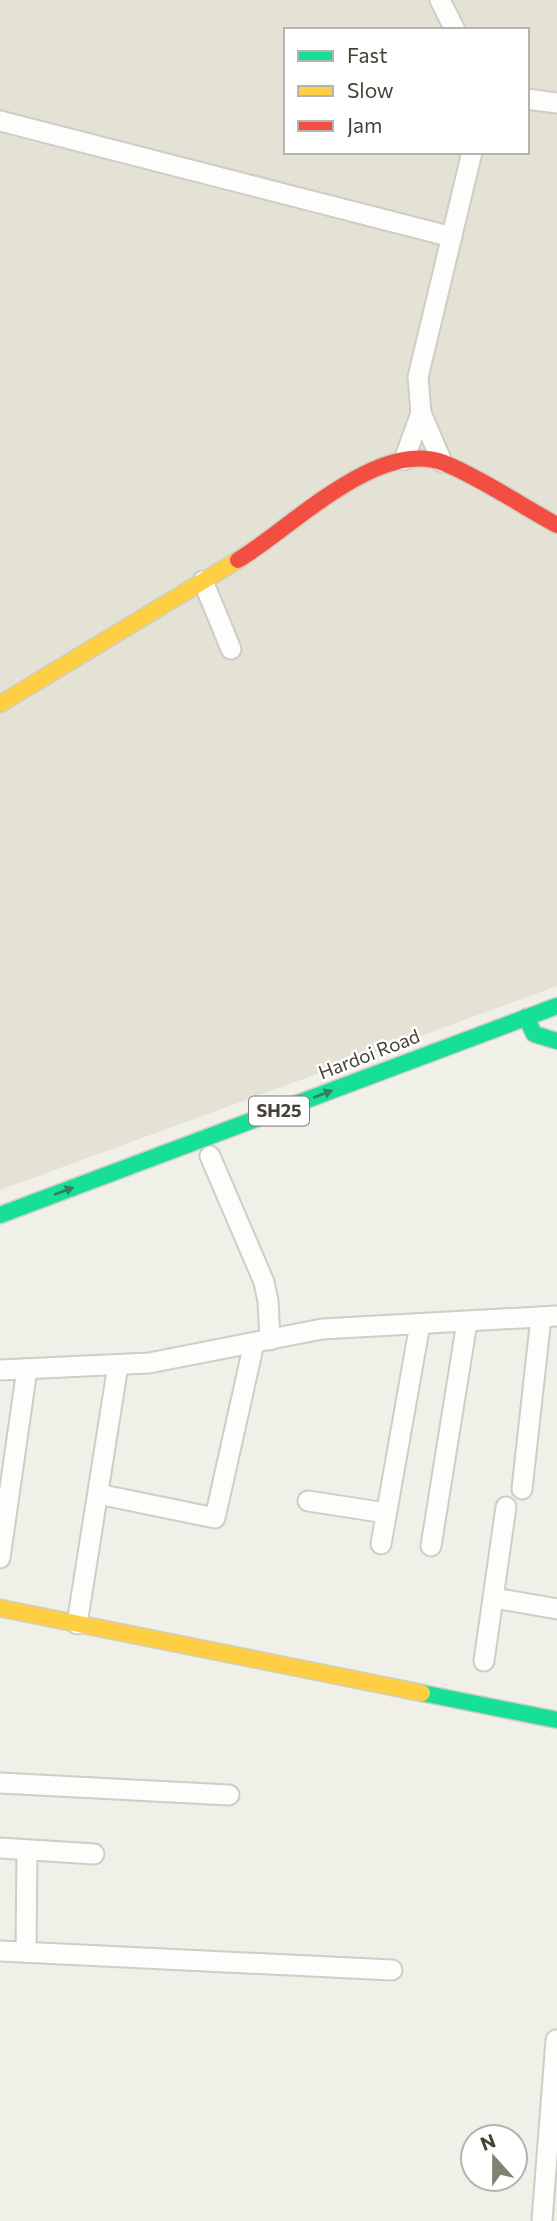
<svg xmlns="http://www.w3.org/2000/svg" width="557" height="2221" font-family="Commissioner,sans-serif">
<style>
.residential{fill:#e4e2d5;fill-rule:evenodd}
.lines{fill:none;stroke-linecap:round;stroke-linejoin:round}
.street-casing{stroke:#cecdc6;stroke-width:23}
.fast-casing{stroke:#d0cebf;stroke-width:19}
.slow-casing{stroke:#d0cebf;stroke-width:19}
.jam-casing{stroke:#d0cebf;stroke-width:19}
.street{stroke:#fdfdfc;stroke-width:19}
.fast{stroke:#16e098;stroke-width:16}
.slow{stroke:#ffcf43;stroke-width:16}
.jam{stroke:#f24e42;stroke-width:16}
.oneway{fill:#33815c}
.labels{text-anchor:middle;stroke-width:5;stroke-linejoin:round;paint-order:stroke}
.shield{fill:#fff;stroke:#7e7b71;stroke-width:2}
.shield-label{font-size:18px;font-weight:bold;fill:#464234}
.street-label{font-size:19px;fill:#464234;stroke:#fff}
</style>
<rect width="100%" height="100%" fill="#f0efe8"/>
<path class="residential" d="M 0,0 L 557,0 L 557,986 L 0,1190 ZM 286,30 L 527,30 L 527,152 L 286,152 Z"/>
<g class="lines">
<g class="street-casing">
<g id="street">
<path d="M 440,0 L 455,30"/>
<path d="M 527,99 L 557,103"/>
<path d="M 0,121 L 452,237"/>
<path d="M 404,460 L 421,413"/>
<path d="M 442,462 L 421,413 L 418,377 L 472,152"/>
<path d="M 203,581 L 231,649"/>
<path d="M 210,1156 L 264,1282 L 268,1301 L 270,1340"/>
<path d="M 0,1370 L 149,1363 L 322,1329 L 557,1316"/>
<path d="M 522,1489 L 541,1317"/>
<path d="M 98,1494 L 215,1518 L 254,1343"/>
<path d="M 308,1501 L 386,1513"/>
<path d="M 381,1544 L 420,1324"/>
<path d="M 431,1546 L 467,1322"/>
<path d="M 0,1558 L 27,1369"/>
<path d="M 494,1598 L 557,1609"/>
<path d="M 77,1624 L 118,1365"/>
<path d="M 484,1661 L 506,1507"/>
<path d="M 0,1783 L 229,1795"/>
<path d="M 0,1848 L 94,1854"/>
<path d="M 0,1951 L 392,1970"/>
<path d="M 26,1952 L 27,1850"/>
<path d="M 542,2221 L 556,2040"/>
</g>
</g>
<g class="fast-casing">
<g id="fast">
<path d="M 526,1017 L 534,1034 L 557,1041"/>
<path d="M 0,1215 L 557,1006"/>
<path d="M 422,1693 L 557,1720"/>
</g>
</g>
<g class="slow-casing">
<g id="slow">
<path d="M 0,704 L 238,560"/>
<path d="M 0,1608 L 422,1693"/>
</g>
</g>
<g class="jam-casing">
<path id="jam" d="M 238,560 C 290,529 379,437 444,463 C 483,479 520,505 557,525"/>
</g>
<use href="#street" class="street"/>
<use href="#fast" class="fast"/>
<use href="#slow" class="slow"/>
<use href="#jam" class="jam"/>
</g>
<defs><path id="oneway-solid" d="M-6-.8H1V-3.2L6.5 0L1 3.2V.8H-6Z" transform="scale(1.75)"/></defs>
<g class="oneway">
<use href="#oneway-solid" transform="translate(323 1094) rotate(-21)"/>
<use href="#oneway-solid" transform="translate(64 1191) rotate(-21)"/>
</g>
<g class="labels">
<rect class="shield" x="249" y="1096.5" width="60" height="29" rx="5"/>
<g class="shield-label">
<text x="279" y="1117">SH25</text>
</g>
<g class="street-label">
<text transform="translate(369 1054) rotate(-21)" y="7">Hardoi Road</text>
</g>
</g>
<rect x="284" y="28" width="245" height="126" fill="#ffffff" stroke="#b5b3ae" stroke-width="2"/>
<rect x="298" y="51" width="35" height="10" fill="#16e098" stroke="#b5b3ae" stroke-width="2"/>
<text x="347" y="63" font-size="21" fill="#464234">Fast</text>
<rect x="298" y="86" width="35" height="10" fill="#ffcf43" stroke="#b5b3ae" stroke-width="2"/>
<text x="347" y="98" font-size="21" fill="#464234">Slow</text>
<rect x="298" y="121" width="35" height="10" fill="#f24e42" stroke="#b5b3ae" stroke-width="2"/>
<text x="347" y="133" font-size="21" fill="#464234">Jam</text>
<g transform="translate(494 2158) rotate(339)"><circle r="33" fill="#ffffff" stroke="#b5b3ae" stroke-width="2"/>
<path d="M0-5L12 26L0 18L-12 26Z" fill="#827f73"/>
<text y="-10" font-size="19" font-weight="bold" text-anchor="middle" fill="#464234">N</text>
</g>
</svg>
